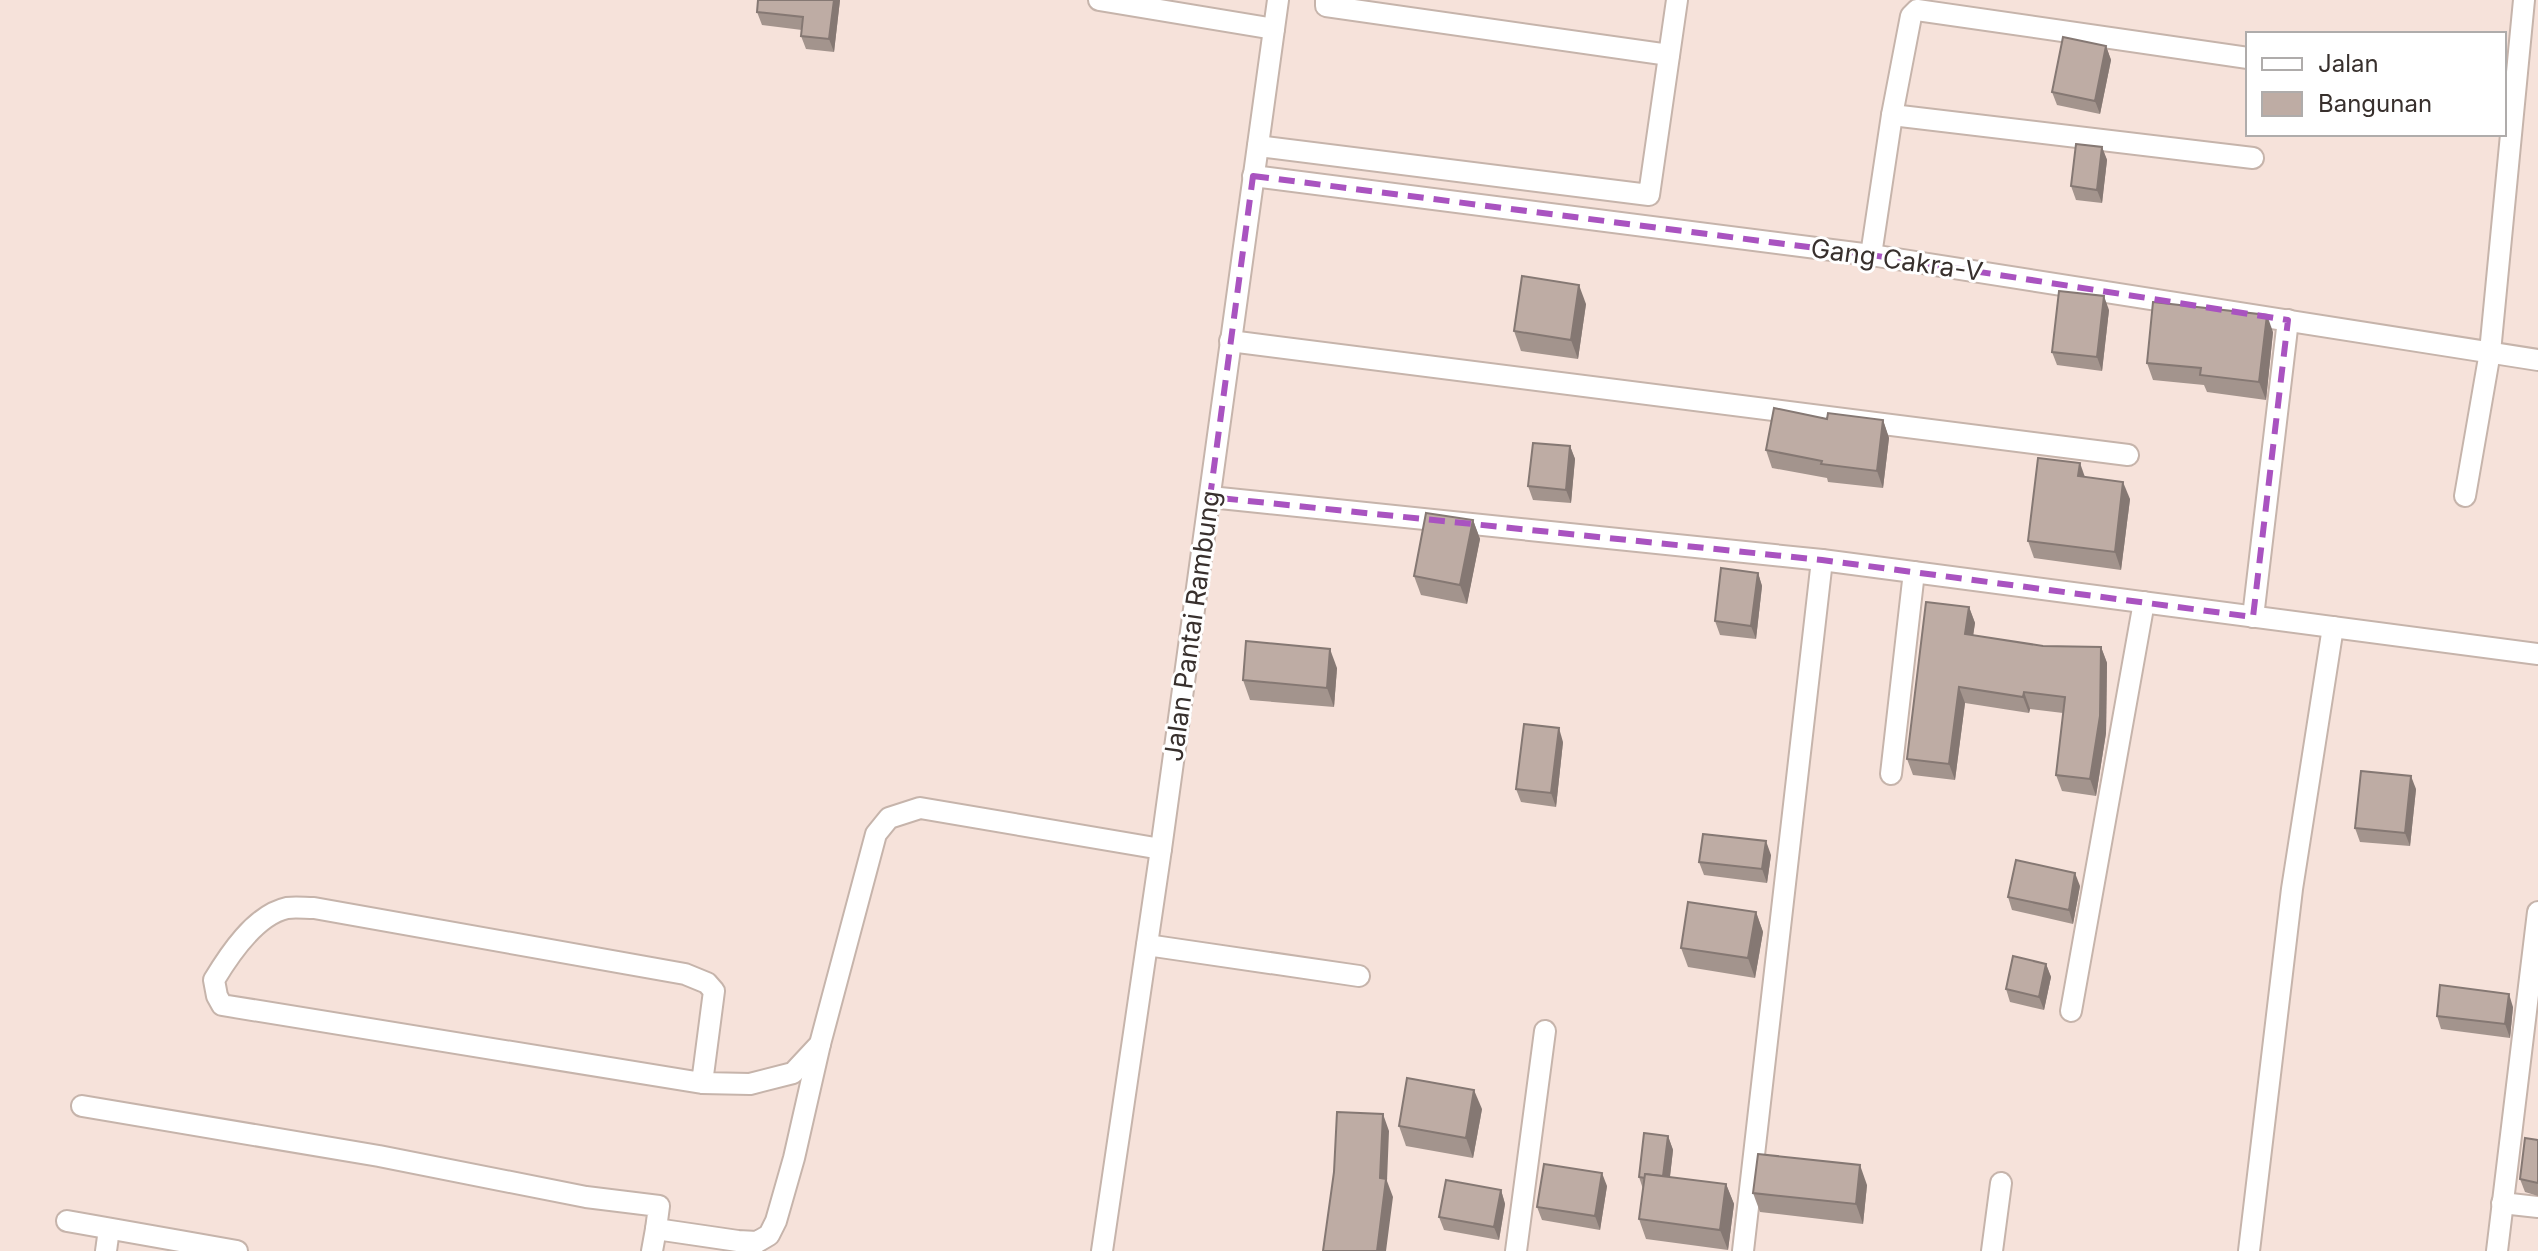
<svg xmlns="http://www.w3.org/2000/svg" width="2538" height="1251" font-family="Inter,sans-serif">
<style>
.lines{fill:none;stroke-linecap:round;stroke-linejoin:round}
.minor-casing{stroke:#c6b4ab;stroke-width:24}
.minor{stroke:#fff;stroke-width:20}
.wall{fill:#a3948d}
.shaded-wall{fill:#857873}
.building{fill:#beaca4;stroke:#857873;stroke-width:2}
.marked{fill:none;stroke:#a953c0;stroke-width:6;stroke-dasharray:16 10;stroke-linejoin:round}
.labels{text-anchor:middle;stroke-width:6;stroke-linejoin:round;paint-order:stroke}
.street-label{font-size:26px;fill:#38302d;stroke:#fff}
</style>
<rect width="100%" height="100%" fill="#f6e2da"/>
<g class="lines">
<g class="minor-casing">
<g id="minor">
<path d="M 1099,0 L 1274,29"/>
<path d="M 1326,0 L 1326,6 L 1669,55"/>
<path d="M 1892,115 L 2253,158"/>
<path d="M 1258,146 L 1649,195 L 1677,0"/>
<path d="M 1253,176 L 1871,255 L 2538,360"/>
<path d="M 1871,255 L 1892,115 L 1911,16 L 1917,10 L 2248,58"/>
<path d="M 1230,341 L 2128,455"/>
<path d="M 2465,496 L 2490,352 L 2524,0"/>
<path d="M 1210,497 L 1822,560 L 2538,654"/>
<path d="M 2253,617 L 2288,320"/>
<path d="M 1891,774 L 1914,572"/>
<path d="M 1147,945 L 1359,976"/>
<path d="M 2071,1011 L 2144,602"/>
<path d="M 702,1083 L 714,991 L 707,983 L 685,974 L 314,908 C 305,908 295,907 287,908 C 255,915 229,955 214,980 L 217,996 L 222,1005 L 702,1083 L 750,1084 L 793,1073 L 820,1044 L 876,834 L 889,818 L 920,808 L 1161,849"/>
<path d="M 82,1106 L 379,1156 L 586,1197 L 659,1206 L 656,1229 L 738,1241 L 757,1242 L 769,1235 L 776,1221 L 794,1158 L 820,1044"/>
<path d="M 2502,1203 L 2538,1207"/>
<path d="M 67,1221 L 237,1251"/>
<path d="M 106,1251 L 109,1229"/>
<path d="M 652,1251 L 656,1229"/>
<path d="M 1102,1251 L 1161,849 L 1278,0"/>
<path d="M 1516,1251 L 1545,1031"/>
<path d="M 1743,1251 L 1822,560"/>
<path d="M 1992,1251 L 2001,1183"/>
<path d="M 2249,1251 L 2292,889 L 2333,627"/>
<path d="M 2497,1251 L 2538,912"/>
</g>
</g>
<use href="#minor" class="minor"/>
</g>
<g class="wall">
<path d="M 840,0 L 834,52 L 806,49 L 801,36 L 802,30 L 762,25 L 757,12 Z"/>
<path d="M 2106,46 L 2111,60 L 2100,114 L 2057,105 L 2052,92 Z"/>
<path d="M 2102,147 L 2107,160 L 2102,203 L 2076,200 L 2071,186 Z"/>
<path d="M 1586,304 L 1578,359 L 1521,351 L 1514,331 Z"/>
<path d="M 2109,310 L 2102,371 L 2057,365 L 2052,352 Z"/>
<path d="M 2273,332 L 2266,400 L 2207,392 L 2204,385 L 2153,380 L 2147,363 Z"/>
<path d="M 1827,419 L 1883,420 L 1889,438 L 1883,488 L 1828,482 L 1827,478 L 1772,468 L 1766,450 Z"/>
<path d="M 1570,446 L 1575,459 L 1571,503 L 1533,500 L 1528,486 Z"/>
<path d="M 2085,477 L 2130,499 L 2121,570 L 2034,558 L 2028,541 Z"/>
<path d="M 1473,520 L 1480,539 L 1467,604 L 1421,595 L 1414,576 Z"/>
<path d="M 1758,573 L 1762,586 L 1756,639 L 1720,635 L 1715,621 Z"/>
<path d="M 1969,607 L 1975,623 L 1973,635 L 2043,646 L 2101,647 L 2107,663 L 2106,733 L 2096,796 L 2062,791 L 2056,775 L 2063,713 L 2030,709 L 2029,713 L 1965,703 L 1955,780 L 1913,775 L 1907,759 Z"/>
<path d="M 1337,668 L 1334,707 L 1250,700 L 1243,680 Z"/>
<path d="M 1563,742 L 1556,807 L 1521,802 L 1516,789 Z"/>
<path d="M 2416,789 L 2410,846 L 2360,842 L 2355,828 Z"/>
<path d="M 1771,855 L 1767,883 L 1704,875 L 1699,862 Z"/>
<path d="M 2080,886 L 2073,924 L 2012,910 L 2008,897 Z"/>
<path d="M 1756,912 L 1763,932 L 1755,978 L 1688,967 L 1681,948 Z"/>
<path d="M 2046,964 L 2051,977 L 2044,1010 L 2010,1002 L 2006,989 Z"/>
<path d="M 2513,1007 L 2510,1038 L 2441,1029 L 2437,1016 Z"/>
<path d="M 1482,1109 L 1473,1158 L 1406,1146 L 1399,1126 Z"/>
<path d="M 1668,1136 L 1673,1150 L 1670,1177 L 1726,1184 L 1734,1204 L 1728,1250 L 1646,1239 L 1639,1219 L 1643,1189 L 1639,1177 Z"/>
<path d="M 2538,1140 L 2538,1196 L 2525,1192 L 2520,1179 Z"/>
<path d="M 1867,1185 L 1863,1224 L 1760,1212 L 1753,1193 Z"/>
<path d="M 1607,1186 L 1600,1230 L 1542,1220 L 1537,1207 Z"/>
<path d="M 1501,1190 L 1505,1204 L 1499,1240 L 1444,1230 L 1439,1217 Z"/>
</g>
<g class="shaded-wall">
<path d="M 834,0 L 840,0 L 834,52 L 829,39 Z"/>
<path d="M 2106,46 L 2111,60 L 2100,114 L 2095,101 Z"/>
<path d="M 2102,147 L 2107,160 L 2102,203 L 2097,190 Z"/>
<path d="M 1579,285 L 1586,304 L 1578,359 L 1571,340 Z"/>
<path d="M 2104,296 L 2109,310 L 2102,371 L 2097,357 Z"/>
<path d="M 2267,315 L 2273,332 L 2266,400 L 2259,382 Z"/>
<path d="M 1883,420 L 1889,438 L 1883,488 L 1877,471 Z"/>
<path d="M 1570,446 L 1575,459 L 1571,503 L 1566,490 Z"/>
<path d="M 2080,463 L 2086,480 L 2078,476 Z"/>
<path d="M 2123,482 L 2130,499 L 2121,570 L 2115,552 Z"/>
<path d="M 1473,520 L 1480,539 L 1467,604 L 1460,585 Z"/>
<path d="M 1758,573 L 1762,586 L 1756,639 L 1751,626 Z"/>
<path d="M 1969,607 L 1975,623 L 1971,650 L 1965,634 Z"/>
<path d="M 2101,647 L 2107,663 L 2106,733 L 2096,796 L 2090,779 Z"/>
<path d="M 1330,649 L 1337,668 L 1334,707 L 1327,688 Z"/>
<path d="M 1959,687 L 1965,703 L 1955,780 L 1949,764 Z"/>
<path d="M 2024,692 L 2030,709 L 2029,713 L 2023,697 Z"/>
<path d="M 1559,728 L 1563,742 L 1556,807 L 1551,793 Z"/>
<path d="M 2411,776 L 2416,789 L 2410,846 L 2405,833 Z"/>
<path d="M 1766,841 L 1771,855 L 1767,883 L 1762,869 Z"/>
<path d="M 2075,873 L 2080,886 L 2073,924 L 2069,910 Z"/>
<path d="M 1756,912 L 1763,932 L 1755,978 L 1748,958 Z"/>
<path d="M 2046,964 L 2051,977 L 2044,1010 L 2039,997 Z"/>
<path d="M 2509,994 L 2513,1007 L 2510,1038 L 2505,1024 Z"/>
<path d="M 1474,1090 L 1482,1109 L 1473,1158 L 1466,1138 Z"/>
<path d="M 1383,1114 L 1389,1131 L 1387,1181 L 1393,1197 L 1386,1251 L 1377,1251 Z"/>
<path d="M 1668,1136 L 1673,1150 L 1668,1193 L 1663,1180 Z"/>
<path d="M 1860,1165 L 1867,1185 L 1863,1224 L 1856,1204 Z"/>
<path d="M 1602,1173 L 1607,1186 L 1600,1230 L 1595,1216 Z"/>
<path d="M 1726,1184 L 1734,1204 L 1728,1250 L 1720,1230 Z"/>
<path d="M 1501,1190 L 1505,1204 L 1499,1240 L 1494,1227 Z"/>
</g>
<g class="building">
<path d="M 758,0 L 834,0 L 829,39 L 801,36 L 803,17 L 757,12 Z"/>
<path d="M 2063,37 L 2106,46 L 2095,101 L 2052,92 Z"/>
<path d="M 2076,144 L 2102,147 L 2097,190 L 2071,186 Z"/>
<path d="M 1522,276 L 1579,285 L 1571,340 L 1514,331 Z"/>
<path d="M 2059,291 L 2104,296 L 2097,357 L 2052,352 Z"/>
<path d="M 2153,302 L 2267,315 L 2259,382 L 2200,375 L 2201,368 L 2147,363 Z"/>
<path d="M 1774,408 L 1827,419 L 1828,413 L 1883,420 L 1877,471 L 1821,464 L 1822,461 L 1766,450 Z"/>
<path d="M 1533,443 L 1570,446 L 1566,490 L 1528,486 Z"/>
<path d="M 2038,458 L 2080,463 L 2078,476 L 2123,482 L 2115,552 L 2028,541 Z"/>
<path d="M 1426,513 L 1473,520 L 1460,585 L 1414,576 Z"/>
<path d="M 1721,568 L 1758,573 L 1751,626 L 1715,621 Z"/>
<path d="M 1926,602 L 1969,607 L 1965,634 L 2043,646 L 2101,647 L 2100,716 L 2090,779 L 2056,775 L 2065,697 L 2024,692 L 2023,697 L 1959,687 L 1949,764 L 1907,759 Z"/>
<path d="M 1246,641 L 1330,649 L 1327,688 L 1243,680 Z"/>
<path d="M 1524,724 L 1559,728 L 1551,793 L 1516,789 Z"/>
<path d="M 2361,771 L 2411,776 L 2405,833 L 2355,828 Z"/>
<path d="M 1703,834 L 1766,841 L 1762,869 L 1699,862 Z"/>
<path d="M 2016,860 L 2075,873 L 2069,910 L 2008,897 Z"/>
<path d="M 1688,902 L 1756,912 L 1748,958 L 1681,948 Z"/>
<path d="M 2013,956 L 2046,964 L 2039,997 L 2006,989 Z"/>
<path d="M 2440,985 L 2509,994 L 2505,1024 L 2437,1016 Z"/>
<path d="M 1407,1078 L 1474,1090 L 1466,1138 L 1399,1126 Z"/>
<path d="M 1337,1112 L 1383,1114 L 1380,1178 L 1386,1179 L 1377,1251 L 1323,1251 L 1334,1172 Z"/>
<path d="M 1644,1133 L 1668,1136 L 1663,1176 L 1645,1174 L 1645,1178 L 1639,1177 Z"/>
<path d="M 2525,1138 L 2538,1140 L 2538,1183 L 2520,1179 Z"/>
<path d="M 1758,1154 L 1860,1165 L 1856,1204 L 1753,1193 Z"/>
<path d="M 1544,1164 L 1602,1173 L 1595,1216 L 1537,1207 Z"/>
<path d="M 1645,1174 L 1726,1184 L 1720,1230 L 1639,1219 Z"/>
<path d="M 1446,1180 L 1501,1190 L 1494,1227 L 1439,1217 Z"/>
</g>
<path class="marked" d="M 1253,176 L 1871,255 L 2288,320 L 2253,617 L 1822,560 L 1210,497 Z"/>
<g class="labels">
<g class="street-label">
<text transform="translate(1897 260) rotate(8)" y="9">Gang Cakra-V</text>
<text transform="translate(1192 626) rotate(-82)" y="9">Jalan Pantai Rambung</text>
</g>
</g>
<rect x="2246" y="32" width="260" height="104" fill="#ffffff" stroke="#afacab" stroke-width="2"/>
<rect x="2262" y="58" width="40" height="12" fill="#ffffff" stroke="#afacab" stroke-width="2"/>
<text x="2318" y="72" font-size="24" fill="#38302d">Jalan</text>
<rect x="2262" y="92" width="40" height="24" fill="#beaca4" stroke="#afacab" stroke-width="2"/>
<text x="2318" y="112" font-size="24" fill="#38302d">Bangunan</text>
</svg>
